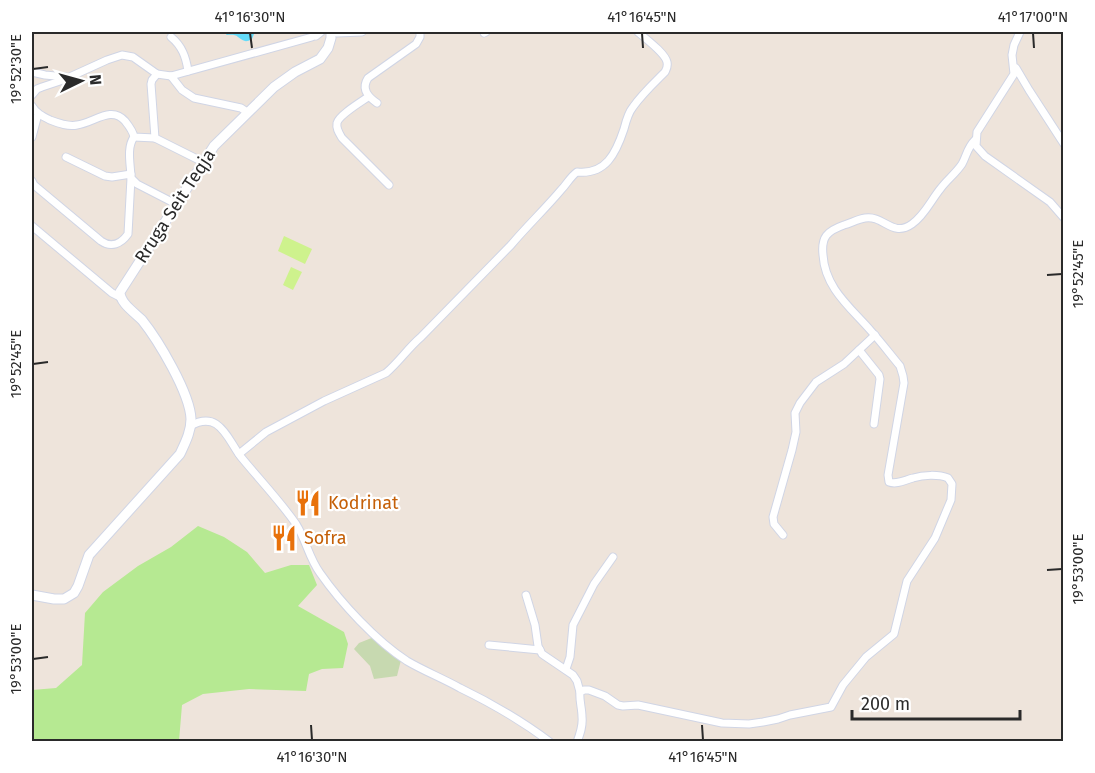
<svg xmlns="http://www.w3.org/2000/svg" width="1095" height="773" font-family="'Fira Sans',sans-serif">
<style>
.green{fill:#b6e992}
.cemetery{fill:#c7d9b0}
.pitch{fill:#cef28d}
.water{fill:#64dcfa}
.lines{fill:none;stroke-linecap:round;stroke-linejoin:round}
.street-casing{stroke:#d0d5e5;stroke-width:9}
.secondary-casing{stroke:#d0d5e5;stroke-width:11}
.street{stroke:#fff;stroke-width:7}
.secondary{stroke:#fff;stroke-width:9}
.ticks{fill:none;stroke:#2a2a2a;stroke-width:2}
.labels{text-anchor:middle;stroke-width:4.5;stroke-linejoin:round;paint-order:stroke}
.street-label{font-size:18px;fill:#2a2a2a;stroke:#fff}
.food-label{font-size:18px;fill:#c56008;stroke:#fff;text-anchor:start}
.neatline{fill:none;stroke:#2a2a2a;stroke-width:2}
.ticks-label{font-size:15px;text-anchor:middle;fill:#2a2a2a}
</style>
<rect width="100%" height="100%" fill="#eee4db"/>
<path class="green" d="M 198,526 L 224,537 L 247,552 L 265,573 L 291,565 L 309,565 L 317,585 L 298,606 L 344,632 L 348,644 L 343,668 L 322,669 L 309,674 L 306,691 L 249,689 L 203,694 L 182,705 L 179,741 L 32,741 L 32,690 L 56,688 L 82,665 L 85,613 L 103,592 L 138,566 L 171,547 Z"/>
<path class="cemetery" d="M 374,637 L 401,660 L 397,676 L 374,679 L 370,666 L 354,649 L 359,643 Z"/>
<g class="pitch">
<path d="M 284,236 L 312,249 L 305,264 L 278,251 Z"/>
<path d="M 291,267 L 302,272 L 293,290 L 283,285 Z"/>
</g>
<path class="water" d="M 228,32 L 246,32 L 254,34 L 252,39 C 245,43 244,41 238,37 C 235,34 230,35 226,35 Z"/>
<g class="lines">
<g class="street-casing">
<g id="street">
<path d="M 334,32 L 337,33 L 362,32"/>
<path d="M 1020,32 L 1014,45 L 1012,55 L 1014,74 L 977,132 L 976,146 L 985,156 L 1050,202 L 1064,218"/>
<path d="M 484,33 L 486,32"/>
<path d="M 316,36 L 321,32"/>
<path d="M 171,37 C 182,46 186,57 188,71"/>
<path d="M 1016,68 L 1029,90 L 1064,144"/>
<path d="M 32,72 L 45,75 L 66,77"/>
<path d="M 157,74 L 152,80 L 151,84 L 155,138 L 203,162"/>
<path d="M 171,76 L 182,90 L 194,98 L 241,108 L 247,112"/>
<path d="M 32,95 L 37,89 L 42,87 L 63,80 L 107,60 L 122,55 L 133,57 L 157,74 L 171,76 L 312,37"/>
<path d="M 368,97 C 361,102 339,115 337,123 C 336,129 339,133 342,138 L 389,185"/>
<path d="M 377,103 C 368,97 361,89 368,78 L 416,44 L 420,37 L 420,32"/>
<path d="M 32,106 C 36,113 42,116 50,120 C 58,123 68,127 77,125 C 94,123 111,105 125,121 C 129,126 133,131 134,137 L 155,138"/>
<path d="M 32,137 L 38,114"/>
<path d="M 134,137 C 126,148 131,166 131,178 L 137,184 L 172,202"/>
<path d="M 66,157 L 105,176 L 112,177 L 131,174"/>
<path d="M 32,181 L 34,185 L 101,241 C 111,248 121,244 128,234 L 131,178"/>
<path d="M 32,226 L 112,293 L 120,297"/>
<path d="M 859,350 L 879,375 L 880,379 L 874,424"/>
<path d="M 190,426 C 199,421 208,419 216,424 C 227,431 233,447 241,457 C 259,479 280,501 296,524 C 306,540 309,558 320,573 C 341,603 376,641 407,661 C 424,671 442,678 460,688 C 491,703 522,721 550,742"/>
<path d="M 239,454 L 266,432 L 324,401 L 386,373 C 399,362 408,348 421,337 L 511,245 C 527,226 545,209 561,190 C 567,184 570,177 577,172 C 606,175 616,153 624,129 C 626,121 628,113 633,107 C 642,94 654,83 665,72 C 667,68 668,67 667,62 C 665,53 646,39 638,32"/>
<path d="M 783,535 L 774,524 L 773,517 L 792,450 L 796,432 L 795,413 L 800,403 L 816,382 L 844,364 L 875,335"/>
<path d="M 526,595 L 535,625 L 538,646 L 542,654 L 573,675 L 577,681 L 580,692"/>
<path d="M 489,645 L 540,650"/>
<path d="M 566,669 L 570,657 L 573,625 L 594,584 L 613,557"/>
<path d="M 577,742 C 580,734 583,726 582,717 C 582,708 579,700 580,692 L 584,690 L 589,690 L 605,696 L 618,705 L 623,706 L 638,705 L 722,723 L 749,724 L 763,722 L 778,719 L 790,715 L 831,707 L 843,685 L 866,657 L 894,634 L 907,581 L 935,538 L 951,500 L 952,484 L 948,478 C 938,474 923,475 913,478 C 905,480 897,485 889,482 L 888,475 L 904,383 L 903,376 L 900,366 C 890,354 881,342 871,331 C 850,307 825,288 823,255 C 821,237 827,231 844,225 C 851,223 858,219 865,218 C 884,215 892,238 912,224 C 925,215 931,200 941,188 C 947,180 956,173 962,164 C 967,155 967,148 975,140"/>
</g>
</g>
<g class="secondary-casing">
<path id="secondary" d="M 32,595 L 54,599 L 64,599 L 74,593 L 78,586 L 89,555 L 180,454 C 185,443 191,432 191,419 C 190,393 158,340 142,320 C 134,312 120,303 120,292 L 214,146 L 274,87 L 295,72 L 320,59 L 328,48 L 331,38 L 331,32"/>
</g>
<use href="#street" class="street"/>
<use href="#secondary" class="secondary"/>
</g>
<path class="ticks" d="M 250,33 L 252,48M 642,33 L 643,48M 1033,33 L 1034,48M 33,69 L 48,67M 1047,275 L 1062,274M 33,364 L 48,362M 1047,570 L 1062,569M 33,659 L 48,657M 311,725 L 312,740M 702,725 L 703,740"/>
<defs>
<g id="restaurant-bare" transform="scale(2.07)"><path d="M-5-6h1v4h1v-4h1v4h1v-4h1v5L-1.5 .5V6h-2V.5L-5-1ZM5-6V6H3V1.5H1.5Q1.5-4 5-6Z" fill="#e8710a" stroke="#fff" stroke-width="2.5" paint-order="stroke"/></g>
</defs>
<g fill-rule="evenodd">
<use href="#restaurant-bare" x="308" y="503"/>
<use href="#restaurant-bare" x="284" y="538"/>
</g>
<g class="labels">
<g class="street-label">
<text transform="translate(175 206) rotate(-57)" y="6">Rruga Seit Teqja</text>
</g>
<g class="food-label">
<text x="328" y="509">Kodrinat</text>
<text x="304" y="544">Sofra</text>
</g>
</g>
<rect width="1095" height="773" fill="none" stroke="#ffffff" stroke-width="66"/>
<g transform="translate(81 81) rotate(85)" stroke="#ffffff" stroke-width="4.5" paint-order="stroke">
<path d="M0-4.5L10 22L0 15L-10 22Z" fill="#2a2a2a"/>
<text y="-9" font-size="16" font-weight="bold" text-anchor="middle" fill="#2a2a2a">N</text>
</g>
<path d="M852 710v9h168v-9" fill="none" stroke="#2a2a2a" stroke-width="3"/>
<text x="861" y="710" font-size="18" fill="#2a2a2a" stroke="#ffffff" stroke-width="4.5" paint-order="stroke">200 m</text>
<rect x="33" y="33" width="1029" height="707" class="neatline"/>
<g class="ticks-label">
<text x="250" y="22">41°16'30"N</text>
<text x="642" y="22">41°16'45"N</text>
<text x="1033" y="22">41°17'00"N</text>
<text transform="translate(16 69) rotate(-90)" y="5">19°52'30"E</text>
<text transform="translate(1078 274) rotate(-90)" y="5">19°52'45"E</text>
<text transform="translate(16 364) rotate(-90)" y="5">19°52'45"E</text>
<text transform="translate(1078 569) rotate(-90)" y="5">19°53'00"E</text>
<text transform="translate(16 659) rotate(-90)" y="5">19°53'00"E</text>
<text x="312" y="762">41°16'30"N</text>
<text x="703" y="762">41°16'45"N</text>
</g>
</svg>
